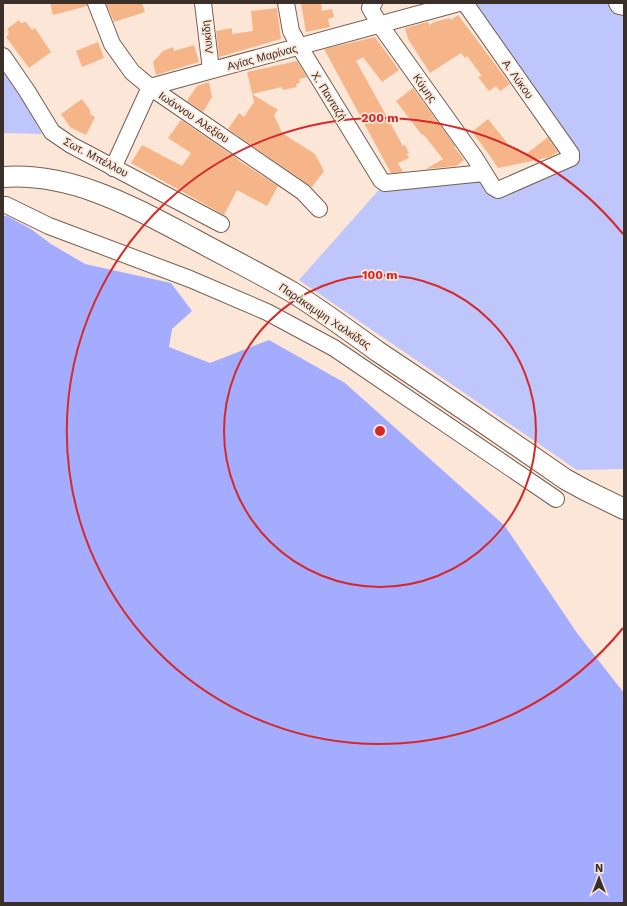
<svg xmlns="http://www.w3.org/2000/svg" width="627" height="906" font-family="'Work Sans',sans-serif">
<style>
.green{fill:#bfc6fc}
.water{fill:#a4acff}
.building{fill:#f6b589}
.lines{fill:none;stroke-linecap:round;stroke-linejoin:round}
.minor-casing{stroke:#765f50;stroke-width:18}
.major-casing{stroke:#765f50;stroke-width:22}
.minor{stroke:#fff;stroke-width:16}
.major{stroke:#fff;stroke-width:20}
.ring{fill:none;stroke:#d62828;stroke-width:2}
.labels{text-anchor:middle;stroke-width:3.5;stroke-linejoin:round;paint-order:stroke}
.street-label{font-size:11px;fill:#3b3029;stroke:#fce6d8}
.centre{fill:#d62828;stroke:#fce6d8;stroke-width:2}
.ring-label{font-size:12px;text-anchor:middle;font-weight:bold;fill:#d62828;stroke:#fce6d8;stroke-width:3.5;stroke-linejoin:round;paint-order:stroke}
</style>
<rect width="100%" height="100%" fill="#fce6d8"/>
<g class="green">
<path d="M 465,3 L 624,3 L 624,469 L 577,470 L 299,280 L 385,183 L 484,173 L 493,187 L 571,158 Z"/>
<path d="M 3,73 L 22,97 L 42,134 L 3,133 Z"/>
</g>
<path class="water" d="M 3,216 L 7,216 L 31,229 L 51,244 L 85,264 L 171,283 L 192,311 L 172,329 L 169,347 L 210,363 L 269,340 L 345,383 L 505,526 L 577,633 L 624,693 L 624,903 L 3,903 Z"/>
<g class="building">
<path d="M 50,3 L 87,3 L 87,6 L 53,15 Z"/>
<path d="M 106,3 L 142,3 L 145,12 L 114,22 Z"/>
<path d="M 301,3 L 321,3 L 322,11 L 332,9 L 334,17 L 328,19 L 330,27 L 306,32 Z"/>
<path d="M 277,8 L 281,39 L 219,57 L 216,31 L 232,28 L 232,34 L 253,31 L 251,11 Z"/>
<path d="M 458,15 L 510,84 L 500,91 L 496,86 L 489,91 L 478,77 L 482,76 L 467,56 L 465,58 L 461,53 L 430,73 L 408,39 L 405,28 L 428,22 L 430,25 L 434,22 L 450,18 L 451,20 Z"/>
<path d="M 19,20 L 21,23 L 26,22 L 32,30 L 35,28 L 51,52 L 29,68 L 6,37 L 9,35 L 8,33 L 9,32 L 7,29 Z"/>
<path d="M 375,37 L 399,70 L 382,82 L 363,57 L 356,61 L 403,146 L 405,145 L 409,153 L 407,154 L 409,158 L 398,163 L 403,172 L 391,173 L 324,49 Z"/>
<path d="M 98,42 L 104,58 L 82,67 L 76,51 Z"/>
<path d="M 194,45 L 199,62 L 156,75 L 153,62 L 163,51 L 173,47 L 174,51 Z"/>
<path d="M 297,61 L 307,77 L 299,79 L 300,83 L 296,84 L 297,87 L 283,90 L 282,87 L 252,94 L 278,110 L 274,115 L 282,133 L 315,154 L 324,171 L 312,187 L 228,129 L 239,113 L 244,117 L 254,102 L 247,72 Z"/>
<path d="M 209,82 L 212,97 L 203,112 L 187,101 L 197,86 Z"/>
<path d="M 413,88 L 455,146 L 454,147 L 463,158 L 464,160 L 456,166 L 426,169 L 443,159 L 423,134 L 422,135 L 396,101 Z"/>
<path d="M 82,99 L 90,110 L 90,114 L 95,117 L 86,135 L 70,127 L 61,114 Z"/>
<path d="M 488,119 L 512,149 L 517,148 L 525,155 L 548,137 L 558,152 L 550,157 L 498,168 L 488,153 L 472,132 Z"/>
<path d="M 181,120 L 238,159 L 238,160 L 278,186 L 267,206 L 237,190 L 224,215 L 131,163 L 142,145 L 182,166 L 191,153 L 168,138 Z"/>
</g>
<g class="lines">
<g class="minor-casing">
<g id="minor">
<path d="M 96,3 L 112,44 L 132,72 L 150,87 L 303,192 L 319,209"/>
<path d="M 203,3 L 211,70"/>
<path d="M 286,3 L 291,31 L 299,46 L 381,180 L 385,183 L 484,173"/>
<path d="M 374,3 L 370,8 L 380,25 L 475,158 L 493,187 L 498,190 L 571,158 L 571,154 L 465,3"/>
<path d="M 617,3 L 619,6 L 624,7"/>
<path d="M 3,56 L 27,91 L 52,132 L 71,145 L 221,224"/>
<path d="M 113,168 L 150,87 L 459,3"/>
<path d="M 3,205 L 6,205 L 49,226 L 190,279 L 267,312 L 334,348 L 556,499"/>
</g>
</g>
<g class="major-casing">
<path id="major" d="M 3,177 C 72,172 133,207 192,238 C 225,256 259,273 292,292 C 321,310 349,331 377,351 C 440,393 503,436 565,479 L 585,490 L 624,509"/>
</g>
<use href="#minor" class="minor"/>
<use href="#major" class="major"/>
</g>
<g class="ring">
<circle cx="380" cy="431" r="156"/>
<path d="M623 628A313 313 0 1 1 623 234"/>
</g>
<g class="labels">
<g class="street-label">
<text transform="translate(207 37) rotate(-97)" y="4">Λυκίδη</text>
<text transform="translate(262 57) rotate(-15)" y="4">Αγίας Μαρίνας</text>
<text transform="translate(518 79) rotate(55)" y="4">Α. Λύκου</text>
<text transform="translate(425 88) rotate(54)" y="4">Κύμης</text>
<text transform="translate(329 96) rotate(58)" y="4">Χ. Πανταζή</text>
<text transform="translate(194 117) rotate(34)" y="4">Ιωάννου Αλεξίου</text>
<text transform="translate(96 157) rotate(28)" y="4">Σωτ. Μπέλλου</text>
<text transform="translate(325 316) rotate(34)" y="4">Παράκαμψη Χαλκίδας</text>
</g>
</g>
<circle cx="380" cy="431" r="6" class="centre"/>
<g class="ring-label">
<text x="380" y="122">200 m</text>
<text x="380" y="279">100 m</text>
</g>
<rect width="627" height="906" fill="none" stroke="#3b3029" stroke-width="8"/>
<g transform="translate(599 878)" stroke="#fce6d8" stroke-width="3" paint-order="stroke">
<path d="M0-3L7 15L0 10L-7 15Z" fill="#3b3029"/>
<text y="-6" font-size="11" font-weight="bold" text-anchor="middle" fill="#3b3029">N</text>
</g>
</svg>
